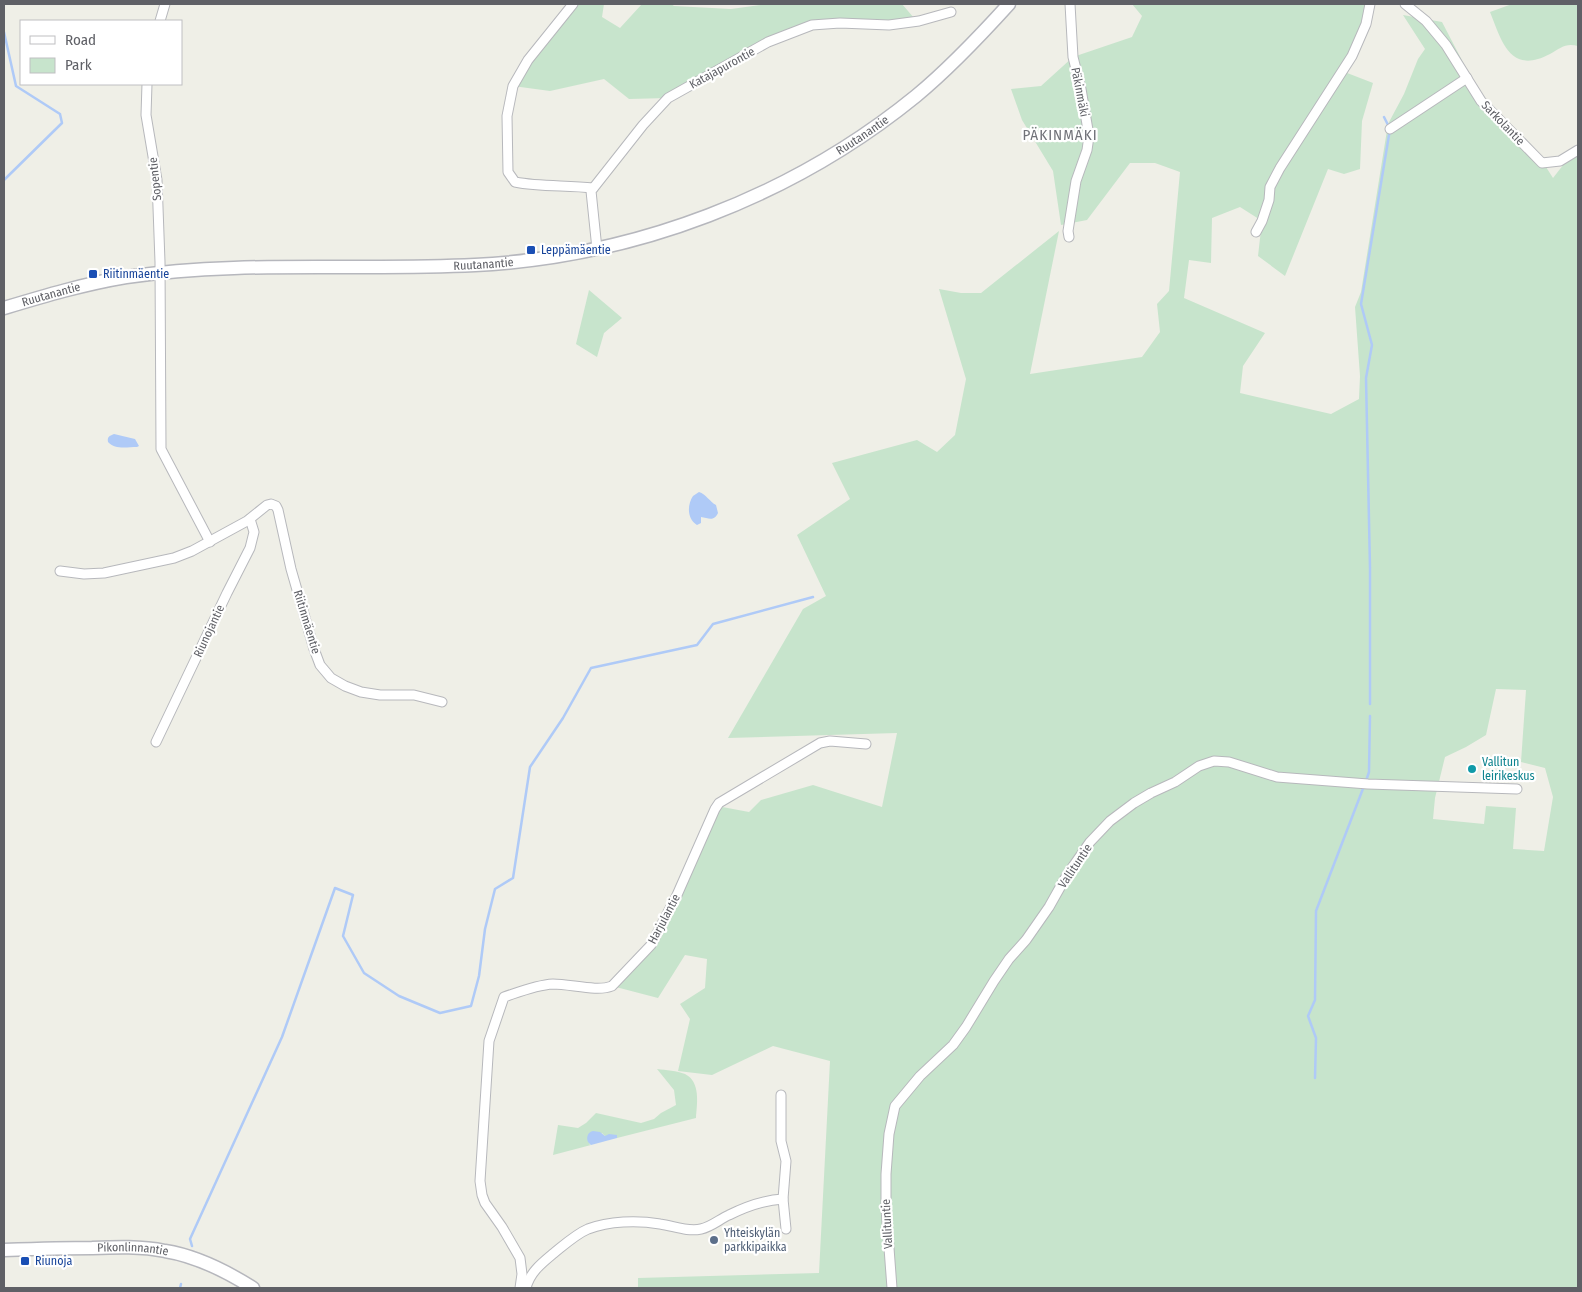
<svg xmlns="http://www.w3.org/2000/svg" width="1582" height="1292" font-family="'Fira Sans Condensed',sans-serif">
<style>
.green{fill:#c7e4cc;fill-rule:evenodd}
.water{fill:#afcaf7}
.lines{fill:none;stroke-linecap:round;stroke-linejoin:round}
.stream{stroke:#afcaf7;stroke-width:2.5}
.street-casing{stroke:#b7b8bc;stroke-width:11}
.secondary-casing{stroke:#b6b7bd;stroke-width:15}
.street{stroke:#fff;stroke-width:9}
.secondary{stroke:#fff;stroke-width:12}
.transit-dot{fill:#1a4fb4;stroke:#fff;stroke-width:2}
.culture-dot{fill:#0f9aa8;stroke:#fff;stroke-width:2}
.service-dot{fill:#5c6f8a;stroke:#fff;stroke-width:2}
.labels{text-anchor:middle;stroke-width:4.5;stroke-linejoin:round;paint-order:stroke}
.street-label{font-size:12px;fill:#5f6066;stroke:#fff}
.transit-label{font-size:12px;fill:#164399;stroke:#fff;text-anchor:start}
.culture-label{font-size:12px;fill:#0d838f;stroke:#fff;text-anchor:start}
.service-label{font-size:12px;fill:#4e5e75;stroke:#fff;text-anchor:start}
.quarter-label{font-size:15px;letter-spacing:1px;fill:#707278;stroke:#fff}
</style>
<rect width="100%" height="100%" fill="#efefe7"/>
<g class="green">
<path d="M 576,4 L 604,4 L 602,17 L 620,28 L 642,4 L 671,4 L 674,6 L 731,9 L 767,4 L 902,4 L 914,18 L 889,25 L 812,25 L 768,42 L 668,98 L 629,99 L 604,79 L 550,91 L 513,86 Z"/>
<path d="M 1132,4 L 1370,4 L 1342,71 L 1373,83 L 1362,121 L 1360,169 L 1344,174 L 1328,169 L 1285,276 L 1258,256 L 1262,221 L 1240,207 L 1212,218 L 1211,263 L 1189,260 L 1184,298 L 1265,333 L 1243,366 L 1240,393 L 1331,414 L 1359,399 L 1360,376 L 1355,307 L 1361,292 L 1388,124 L 1404,94 L 1418,59 L 1425,49 L 1403,15 L 1442,22 L 1479,93 L 1539,156 L 1553,178 L 1578,146 L 1578,1288 L 638,1288 L 638,1278 L 819,1273 L 830,1061 L 773,1046 L 712,1075 L 678,1071 L 690,1019 L 680,1004 L 705,988 L 707,959 L 685,955 L 658,998 L 612,986 L 645,952 L 717,806 L 749,812 L 761,800 L 813,785 L 882,807 L 897,733 L 728,738 L 803,609 L 826,596 L 797,535 L 850,499 L 832,463 L 917,440 L 937,452 L 955,435 L 966,379 L 939,289 L 961,293 L 981,293 L 1059,231 L 1030,374 L 1142,357 L 1160,332 L 1157,304 L 1169,291 L 1180,172 L 1155,163 L 1130,163 L 1087,220 L 1061,225 L 1053,171 L 1022,120 L 1011,89 L 1041,86 L 1073,57 L 1132,37 L 1142,16 ZM 1496,689 L 1526,690 L 1521,762 L 1545,768 L 1553,797 L 1544,851 L 1513,849 L 1516,808 L 1486,806 L 1484,824 L 1433,819 L 1435,798 L 1445,757 L 1466,747 L 1486,735 Z"/>
<path d="M 1512,4 L 1578,4 L 1578,46 C 1565,43 1561,48 1550,54 C 1510,75 1502,42 1490,12 Z"/>
<path d="M 589,290 L 622,318 L 604,333 L 597,357 L 576,344 Z"/>
<path d="M 657,1069 C 666,1070 677,1071 685,1074 C 701,1082 697,1104 696,1118 L 617,1138 L 617,1136 L 605,1136 L 602,1133 L 589,1144 L 591,1145 L 553,1155 L 558,1125 L 578,1128 L 586,1123 L 596,1113 L 641,1123 L 654,1119 L 661,1113 L 676,1105 L 674,1090 Z"/>
</g>
<g class="water">
<path d="M 114,434 L 135,439 L 139,446 L 137,447 C 127,447 115,450 108,442 C 107,437 109,436 114,434 Z"/>
<path d="M 699,492 C 706,494 710,502 716,505 L 718,513 C 714,522 708,518 701,517 L 701,523 L 697,525 C 687,519 687,505 693,496 Z"/>
<path d="M 593,1131 L 600,1132 L 605,1136 L 609,1134 L 617,1135 L 617,1138 L 591,1145 L 588,1142 C 586,1137 588,1132 593,1131 Z"/>
</g>
<g class="lines">
<g class="stream">
<path d="M 4,32 L 16,86 L 60,114 L 62,123 L 4,180"/>
<path d="M 1370,704 L 1370,568 L 1366,378 L 1372,345 L 1361,304 L 1390,129 L 1384,117"/>
<path d="M 1366,781 L 1369,772 L 1370,716"/>
<path d="M 1315,1078 L 1316,1038 L 1308,1016 L 1315,1000 L 1316,911 L 1364,786"/>
<path d="M 192,1246 L 190,1239 L 282,1037 L 335,888 L 353,895 L 343,936 L 364,973 L 399,996 L 440,1013 L 471,1006 L 479,976 L 485,929 L 495,889 L 513,878 L 530,767 L 563,718 L 591,668 L 697,645 L 713,624 L 813,597"/>
<path d="M 180,1288 L 181,1284"/>
</g>
<g class="street-casing">
<g id="street">
<path d="M 573,4 L 528,60 L 513,86 L 507,116 L 508,172 L 515,182 C 540,187 567,185 593,188"/>
<path d="M 1405,4 L 1426,21 L 1446,45 L 1481,101 L 1542,163 L 1560,161 L 1578,150"/>
<path d="M 160,21 L 165,4"/>
<path d="M 147,84 L 146,115 L 157,180 L 160,262 L 161,449 L 210,542"/>
<path d="M 1390,129 L 1467,78"/>
<path d="M 1256,232 L 1262,221 L 1269,200 L 1270,187 L 1280,168 L 1352,56 L 1366,24 L 1370,4"/>
<path d="M 1069,237 L 1068,231 L 1076,181 L 1087,150 L 1089,136 L 1081,89 L 1073,57 L 1070,4"/>
<path d="M 597,249 L 591,191 L 643,125 L 668,98 L 768,42 L 812,25 L 840,23 L 889,25 L 919,21 L 951,12"/>
<path d="M 60,571 L 84,574 L 104,573 L 174,558 L 192,551 L 247,521 L 267,505 L 271,504 L 276,506 L 278,510 L 291,569 L 314,649 L 320,665 L 331,678 L 345,686 L 361,692 L 380,695 L 414,695 L 442,702"/>
<path d="M 156,742 L 227,593 L 250,548 L 254,532 L 250,519"/>
<path d="M 781,1095 L 781,1141 L 786,1161 L 783,1199 L 786,1229"/>
<path d="M 520,1288 L 522,1274 L 520,1258 L 502,1227 L 485,1203 L 482,1195 L 480,1181 L 489,1041 L 504,997 C 519,992 536,985 553,984 C 571,984 597,992 612,986 L 651,945 L 677,895 L 715,809 L 719,803 L 820,743 L 830,741 L 866,744"/>
<path d="M 526,1288 C 530,1272 542,1263 554,1253 C 564,1245 576,1234 588,1229 C 609,1221 637,1220 660,1224 C 674,1226 687,1232 701,1229 C 711,1227 720,1219 729,1215 C 745,1207 765,1200 783,1199"/>
<path d="M 892,1288 L 886,1208 L 886,1174 L 889,1134 L 895,1106 L 920,1076 L 953,1045 L 966,1027 L 994,981 L 1009,959 L 1026,940 L 1049,907 L 1067,875 L 1090,842 L 1110,821 L 1134,803 L 1151,793 L 1175,782 L 1199,766 L 1214,761 L 1229,762 L 1277,777 L 1368,784 L 1517,789"/>
</g>
</g>
<g class="secondary-casing">
<g id="secondary">
<path id="s1" d="M 4,308 C 44,296 84,284 126,277 C 241,260 358,271 475,265 C 634,257 792,197 916,96 C 950,68 980,36 1009,4"/>
<path id="s2" d="M 4,1250 C 33,1249 63,1248 92,1248 C 116,1247 141,1246 165,1251 C 197,1256 226,1271 253,1288"/>
</g>
</g>
<use href="#street" class="street"/>
<use href="#secondary" class="secondary"/>
</g>
<g class="transit-dot">
<rect x="526" y="245" width="10" height="10" rx="2.5"/>
<rect x="88" y="269" width="10" height="10" rx="2.5"/>
<rect x="20" y="1256" width="10" height="10" rx="2.5"/>
</g>
<circle class="culture-dot" cx="1472" cy="769" r="5"/>
<circle class="service-dot" cx="714" cy="1240" r="5"/>
<g class="labels">
<g class="street-label">
<text transform="translate(722 68) rotate(-29)" y="4">Katajapurontie</text>
<text transform="translate(1080 92) rotate(79)" y="4">Päkinmäki</text>
<text transform="translate(1503 123) rotate(46)" y="4">Sarkolantie</text>
<text dy="4" stroke="none"><textPath href="#s1" startOffset="889">Ruutanantie</textPath></text>
<text transform="translate(155 179) rotate(-96)" y="4">Sopentie</text>
<text dy="4" stroke="none"><textPath href="#s1" startOffset="484">Ruutanantie</textPath></text>
<text dy="4" stroke="none"><textPath href="#s1" startOffset="49">Ruutanantie</textPath></text>
<text transform="translate(307 622) rotate(73)" y="4">Riitinmäentie</text>
<text transform="translate(209 631) rotate(-65)" y="4">Riunojantie</text>
<text transform="translate(1075 866) rotate(-56)" y="4">Vallituntie</text>
<text transform="translate(664 919) rotate(-62)" y="4">Harjulantie</text>
<text transform="translate(887 1224) rotate(-93)" y="4">Vallituntie</text>
<text dy="4" stroke="none"><textPath href="#s2" startOffset="129">Pikonlinnantie</textPath></text>
</g>
<g class="transit-label">
<text x="541" y="254">Leppämäentie</text>
<text x="103" y="278">Riitinmäentie</text>
<text x="35" y="1265">Riunoja</text>
</g>
<g class="culture-label">
<text x="1482" y="766">Vallitun<tspan x="1482" dy="14">leirikeskus</tspan></text>
</g>
<g class="service-label">
<text x="724" y="1237">Yhteiskylän<tspan x="724" dy="14">parkkipaikka</tspan></text>
</g>
<g class="quarter-label">
<text x="1060" y="140">PÄKINMÄKI</text>
</g>
</g>
<rect width="1582" height="1292" fill="none" stroke="#5f6066" stroke-width="10"/>
<rect x="20" y="20" width="162" height="65" fill="#ffffff" stroke="#bfbfc2"/>
<rect x="30" y="36" width="25" height="8" fill="#ffffff" stroke="#bfbfc2"/>
<text x="65" y="45" font-size="15" fill="#5f6066">Road</text>
<rect x="30" y="58" width="25" height="15" fill="#c7e4cc" stroke="#bfbfc2"/>
<text x="65" y="70" font-size="15" fill="#5f6066">Park</text>
</svg>
